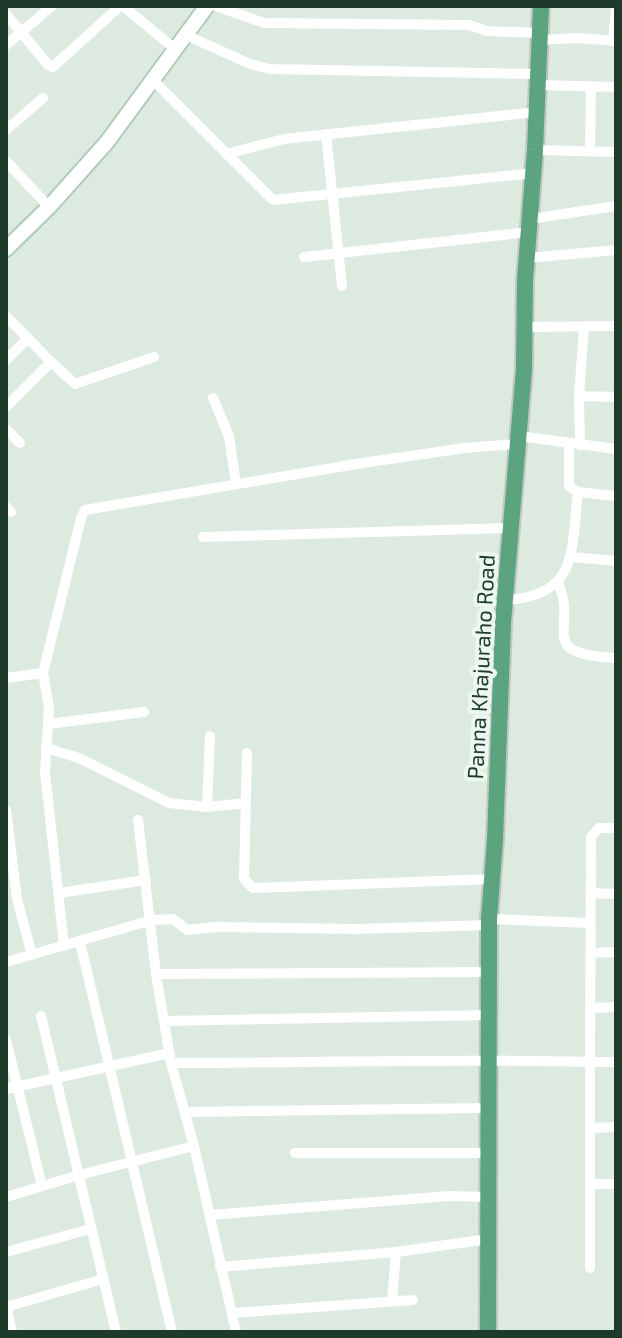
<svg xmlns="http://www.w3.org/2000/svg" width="622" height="1338" font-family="'Exo 2',sans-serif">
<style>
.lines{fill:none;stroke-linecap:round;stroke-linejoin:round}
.secondary-casing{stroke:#aecbb9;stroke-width:18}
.primary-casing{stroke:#c0c8c4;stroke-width:20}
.street{stroke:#fff;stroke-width:10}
.secondary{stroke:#fff;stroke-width:14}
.primary{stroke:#5ca47f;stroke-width:16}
.labels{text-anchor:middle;stroke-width:8;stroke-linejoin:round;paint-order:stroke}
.street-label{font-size:22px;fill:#1d3a2b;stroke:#ecf7ef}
</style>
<rect width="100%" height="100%" fill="#dceae0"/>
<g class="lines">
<g class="secondary-casing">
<path id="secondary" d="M 6,249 L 49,207 L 107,142 L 207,6"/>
</g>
<g class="primary-casing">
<path id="primary" d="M 488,1332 L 489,919 L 495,840 L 503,623 L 524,369 L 525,280 L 535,150 L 541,6"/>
</g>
<g class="street">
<path d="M 123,6 L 175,49"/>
<path d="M 216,6 L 264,23 L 469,25 L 487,31 L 539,33"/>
<path d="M 6,14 L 48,65 L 53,67 L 120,6"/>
<path d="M 186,35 L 250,64 L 270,69 L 538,74"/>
<path d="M 539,40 L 578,38 L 616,41"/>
<path d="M 613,41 L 616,6"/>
<path d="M 6,45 L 52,6"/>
<path d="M 154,81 L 273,200 L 534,173"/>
<path d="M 538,85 L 616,87"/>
<path d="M 6,130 L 43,98"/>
<path d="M 326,134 L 342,286"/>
<path d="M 535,150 L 616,152"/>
<path d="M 590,151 L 591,86"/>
<path d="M 226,154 L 284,139 L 537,112"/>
<path d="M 6,161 L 49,207"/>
<path d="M 530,219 L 616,206"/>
<path d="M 304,257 L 529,232"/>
<path d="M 527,258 L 616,250"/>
<path d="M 6,316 L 51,362 L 6,407"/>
<path d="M 525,327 L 616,326"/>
<path d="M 6,360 L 28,338"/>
<path d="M 51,362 L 75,384 L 154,357"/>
<path d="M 579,396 L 616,397"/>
<path d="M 213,398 L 229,436 L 236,484"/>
<path d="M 6,429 L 20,443"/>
<path d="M 519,436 L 616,449"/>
<path d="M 569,444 L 569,486 L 578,492 L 616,496"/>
<path d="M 580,445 L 579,396 L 584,327"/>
<path d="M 6,507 L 11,512"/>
<path d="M 203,537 L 511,528"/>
<path d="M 571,557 L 616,561"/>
<path d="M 558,583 C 579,630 533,653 616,658"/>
<path d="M 506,600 C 579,596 571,550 578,492"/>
<path d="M 43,673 L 49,707 L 45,772 L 64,946"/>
<path d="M 6,678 L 43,673 L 81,518 L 85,510 L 362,463 L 465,448 L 518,444"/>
<path d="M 48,724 L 144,712"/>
<path d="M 46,748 L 79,758 L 169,803 L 207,807 L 246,803"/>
<path d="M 247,753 L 244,879 L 253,888 L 492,879"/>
<path d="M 207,807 L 210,736"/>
<path d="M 6,810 L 17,899 L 32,955"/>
<path d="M 138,820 L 156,974 L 171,1063 L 194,1146 L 236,1332"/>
<path d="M 616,828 L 599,828 L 591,837 L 590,1062 L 616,1062"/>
<path d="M 59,893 L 146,880"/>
<path d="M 590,893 L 616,894"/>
<path d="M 489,919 L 590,923"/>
<path d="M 80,942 L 172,1332"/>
<path d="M 591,953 L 616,952"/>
<path d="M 6,962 L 152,920 L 173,919 L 187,930 L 214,927 L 356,929 L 489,925"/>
<path d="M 156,974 L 490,972"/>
<path d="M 591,1008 L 616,1007"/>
<path d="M 41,1016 L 116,1332"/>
<path d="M 164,1021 L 491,1015"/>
<path d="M 6,1040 L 42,1186"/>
<path d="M 171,1063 C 311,1063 450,1058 590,1062 L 590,1268"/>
<path d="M 6,1089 L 170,1053"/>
<path d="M 185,1112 L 489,1108"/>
<path d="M 590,1128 L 616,1127"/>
<path d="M 295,1153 L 489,1153"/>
<path d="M 592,1184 L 616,1184"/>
<path d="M 6,1197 L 79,1175 L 194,1146"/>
<path d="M 210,1215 L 449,1196 L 490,1197"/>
<path d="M 6,1252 L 90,1229"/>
<path d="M 220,1267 L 396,1252 L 489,1239"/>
<path d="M 392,1301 L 396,1252"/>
<path d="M 6,1304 L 12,1332"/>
<path d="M 6,1307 L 103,1279"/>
<path d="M 232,1313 L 413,1300"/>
</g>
<use href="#secondary" class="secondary"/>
<use href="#primary" class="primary"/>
</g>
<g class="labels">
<g class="street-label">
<text transform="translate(481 667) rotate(-87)" y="8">Panna Khajuraho Road</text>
</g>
</g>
<rect width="622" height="1338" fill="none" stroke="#1d3a2b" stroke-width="16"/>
</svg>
